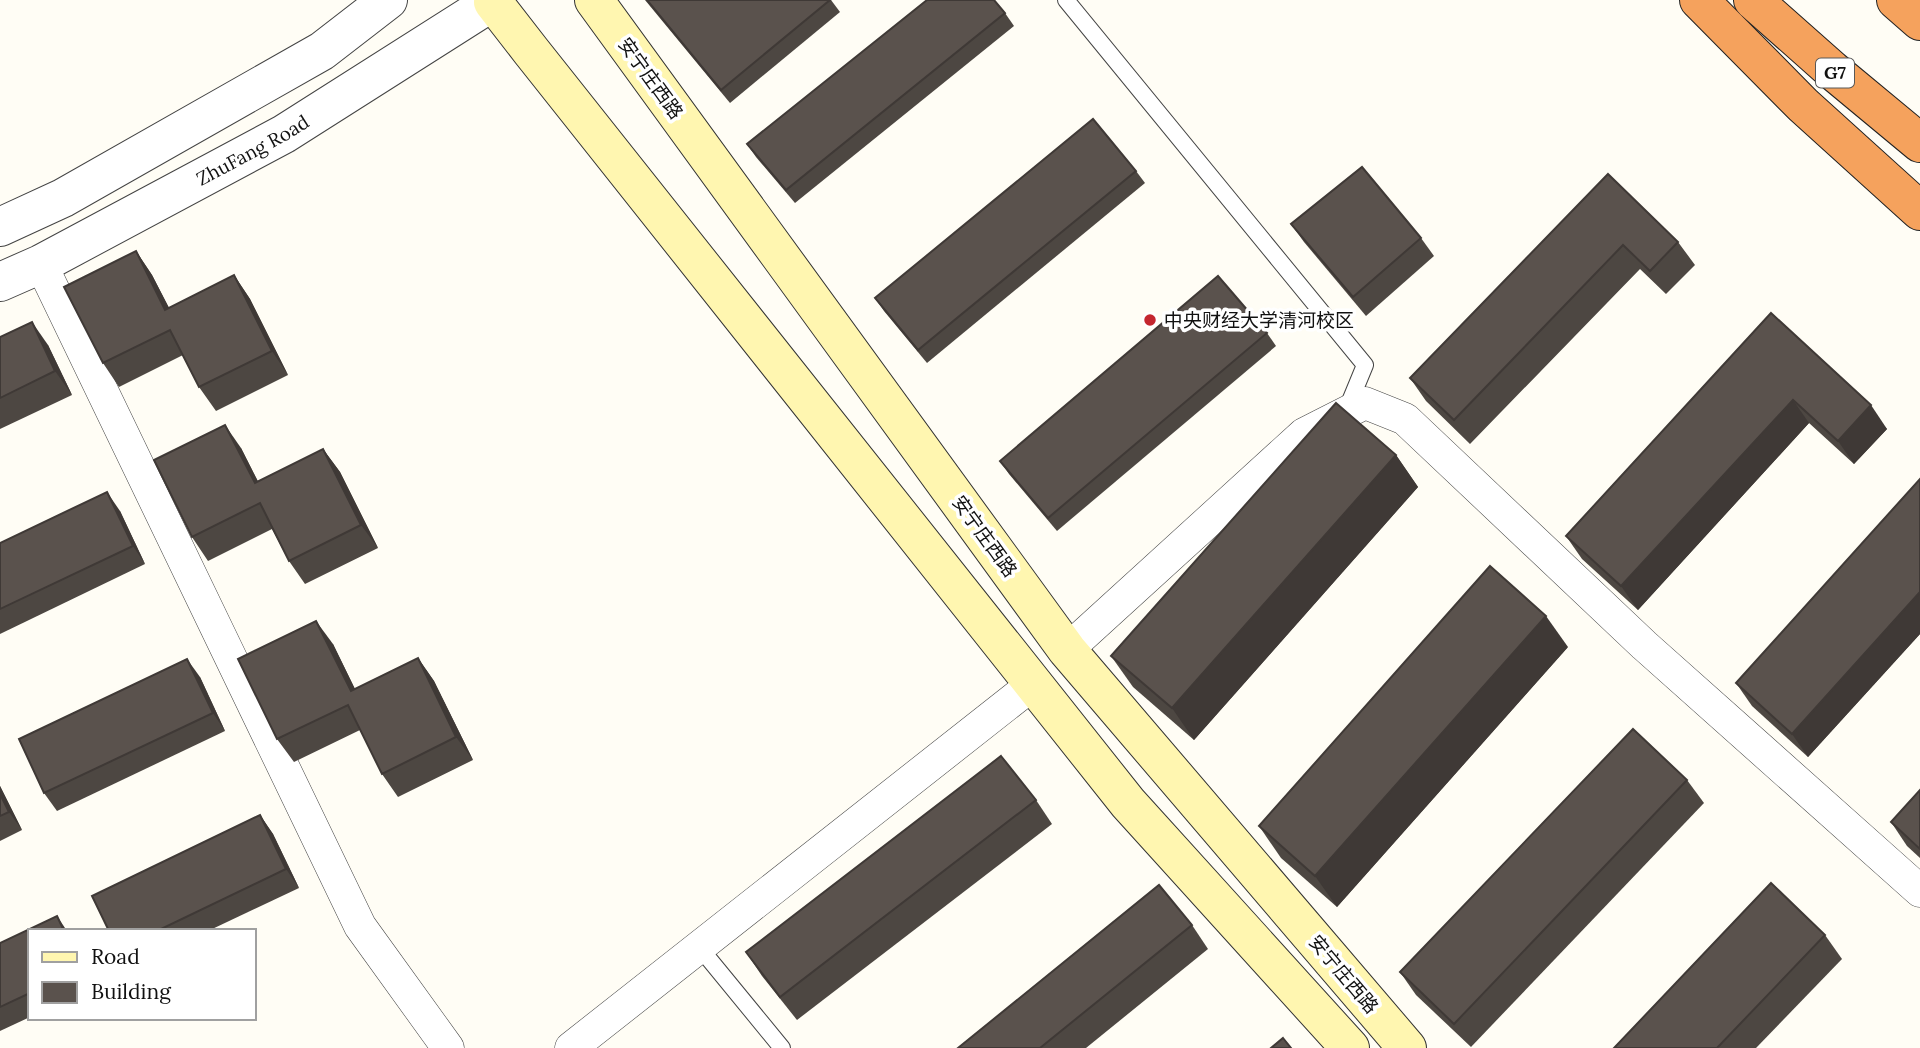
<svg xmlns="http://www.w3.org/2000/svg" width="1920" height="1048" font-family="Lora,'Noto Sans SC',serif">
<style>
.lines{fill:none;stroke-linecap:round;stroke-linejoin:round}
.service-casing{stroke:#444;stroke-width:18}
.minor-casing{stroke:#444;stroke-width:33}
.tertiary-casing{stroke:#444;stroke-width:40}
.secondary-casing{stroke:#333;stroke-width:40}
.motorway-casing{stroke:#222;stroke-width:40}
.service{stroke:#fff;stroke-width:16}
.minor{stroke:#fff;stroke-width:32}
.tertiary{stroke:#fff;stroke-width:38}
.secondary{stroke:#fff6b0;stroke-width:38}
.motorway{stroke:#f5a25d;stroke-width:38}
.wall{fill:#4d4742}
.shaded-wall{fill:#3f3936}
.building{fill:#5a524d;stroke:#3f3936;stroke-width:2}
.poi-dot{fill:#c4262e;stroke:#fff;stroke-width:2.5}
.labels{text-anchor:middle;stroke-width:7;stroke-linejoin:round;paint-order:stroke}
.shield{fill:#fff;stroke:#585858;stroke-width:2}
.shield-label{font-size:18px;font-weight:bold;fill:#111}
.street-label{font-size:19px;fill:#111;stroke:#fff}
.poi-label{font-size:19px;fill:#111;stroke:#fff;text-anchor:start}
</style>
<rect width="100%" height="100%" fill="#fffdf5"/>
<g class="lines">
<g class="service-casing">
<g id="service">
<path d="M 1066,0 L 1365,365 L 1346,411"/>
<path d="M 700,948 L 782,1048"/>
</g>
</g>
<g class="minor-casing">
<g id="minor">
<path d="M 41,264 L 360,926 L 448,1048"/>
<path d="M 1067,650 L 1304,434 L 1365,403 L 1405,419 L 1644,645 L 1920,891"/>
<path d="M 571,1048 L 1033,684"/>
</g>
</g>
<g class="tertiary-casing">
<g id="tertiary">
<path d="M 0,227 L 63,198 L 322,51 L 388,0"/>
<path id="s1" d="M 0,282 L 41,264 L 284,134 L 495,0"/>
</g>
</g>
<g class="secondary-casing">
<g id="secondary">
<path d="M 594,0 L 1067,650 L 1407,1048"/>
<path d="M 493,2 L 531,51 L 1128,803 L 1350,1048"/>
</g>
</g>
<g class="motorway-casing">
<g id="motorway">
<path d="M 1699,0 L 1803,105 L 1920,211"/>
<path d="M 1753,0 L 1832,70 L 1920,143"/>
<path d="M 1896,0 L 1920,21"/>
</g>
</g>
<use href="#service" class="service"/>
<use href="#minor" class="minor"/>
<use href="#tertiary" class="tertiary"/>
<use href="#secondary" class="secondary"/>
<use href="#motorway" class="motorway"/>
</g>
<g class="wall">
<path d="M 645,0 L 831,0 L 840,12 L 730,103 Z"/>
<path d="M 1005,13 L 1014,26 L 795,203 L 756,157 L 747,144 Z"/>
<path d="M 1136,171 L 1145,183 L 927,363 L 884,311 L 875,298 Z"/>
<path d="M 1608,174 L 1678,242 L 1695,265 L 1666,294 L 1640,269 L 1470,444 L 1426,401 L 1410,378 Z"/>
<path d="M 1291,224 L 1421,238 L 1434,256 L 1366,316 L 1304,242 Z"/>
<path d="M 136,251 L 152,275 L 169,308 L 234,275 L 250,299 L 288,375 L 216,411 L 199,387 L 183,355 L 119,387 L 103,363 Z"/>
<path d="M 1771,313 L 1887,429 L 1854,464 L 1809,423 L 1638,610 L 1582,559 L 1566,536 Z"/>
<path d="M 1267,333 L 1276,346 L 1057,531 L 1009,474 L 1000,461 Z"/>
<path d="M 0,337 L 48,345 L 72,395 L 0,429 Z"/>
<path d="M 241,448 L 258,482 L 323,449 L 340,472 L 378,548 L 305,584 L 289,561 L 272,529 L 208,561 L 192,537 Z"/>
<path d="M 1396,455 L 1418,487 L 1194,740 L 1133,687 L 1111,656 Z"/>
<path d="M 1920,479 L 1920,634 L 1808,757 L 1752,706 L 1736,683 Z"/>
<path d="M 120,511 L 145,564 L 0,634 L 0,543 Z"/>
<path d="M 333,644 L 355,689 L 418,658 L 434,681 L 473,760 L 398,797 L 382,774 L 360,730 L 294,762 L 277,739 Z"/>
<path d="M 1568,647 L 1337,907 L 1281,858 L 1259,826 Z"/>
<path d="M 200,677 L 225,731 L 57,811 L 44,793 Z"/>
<path d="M 1687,780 L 1704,803 L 1471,1047 L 1416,995 L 1400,972 Z"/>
<path d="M 0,786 L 22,830 L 0,841 Z"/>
<path d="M 1920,790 L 1920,858 L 1907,846 L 1891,822 Z"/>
<path d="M 1036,800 L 1052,824 L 797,1020 L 762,976 L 746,952 Z"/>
<path d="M 260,815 L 273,834 L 299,888 L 208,931 L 109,931 Z"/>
<path d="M 1192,925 L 1208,949 L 1086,1048 L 958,1048 Z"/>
<path d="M 30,931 L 30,1017 L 0,1031 L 0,943 Z"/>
<path d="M 1825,935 L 1842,959 L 1756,1048 L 1614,1048 Z"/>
</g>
<g class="shaded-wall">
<path d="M 136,251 L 152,275 L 182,333 L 165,310 Z"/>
<path d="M 234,275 L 250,299 L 288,375 L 272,351 Z"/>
<path d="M 32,322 L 48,345 L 72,395 L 55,371 Z"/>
<path d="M 1793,400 L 1809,423 L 1638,610 L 1621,586 Z"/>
<path d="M 1871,405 L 1887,429 L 1854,464 L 1838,441 Z"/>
<path d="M 225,425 L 241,448 L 271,507 L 255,483 Z"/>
<path d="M 323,449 L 340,472 L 378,548 L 361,525 Z"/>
<path d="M 1396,455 L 1418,487 L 1194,740 L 1172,708 Z"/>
<path d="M 107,492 L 120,511 L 145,564 L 133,546 Z"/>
<path d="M 1920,592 L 1920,634 L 1808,757 L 1792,734 Z"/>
<path d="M 1546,616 L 1568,647 L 1337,907 L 1315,876 Z"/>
<path d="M 316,621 L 333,644 L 367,714 L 351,691 Z"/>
<path d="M 418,658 L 434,681 L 473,760 L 456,737 Z"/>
<path d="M 187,659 L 200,677 L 225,731 L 213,713 Z"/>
<path d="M 0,786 L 22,830 L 9,812 L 0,794 Z"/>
<path d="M 260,815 L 273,834 L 299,888 L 286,869 Z"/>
<path d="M 57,916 L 67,931 L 64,931 Z"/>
</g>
<g class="building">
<path d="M 647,0 L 830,0 L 721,90 Z"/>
<path d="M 927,0 L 994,0 L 1005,13 L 786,190 L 747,144 Z"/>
<path d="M 1093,119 L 1136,171 L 918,350 L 875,298 Z"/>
<path d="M 1362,167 L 1421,238 L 1353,297 L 1291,224 Z"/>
<path d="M 1608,174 L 1678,242 L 1650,271 L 1623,245 L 1454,420 L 1410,378 Z"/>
<path d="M 136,251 L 165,310 L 234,275 L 272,351 L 199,387 L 170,330 L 103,363 L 64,287 Z"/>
<path d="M 1218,276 L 1267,333 L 1048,518 L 1000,461 Z"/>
<path d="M 1771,313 L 1871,405 L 1838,441 L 1793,400 L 1621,586 L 1566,536 Z"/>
<path d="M 32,322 L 55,371 L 0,398 L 0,337 Z"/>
<path d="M 1336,403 L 1396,455 L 1172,708 L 1111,656 Z"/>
<path d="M 225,425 L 255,483 L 323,449 L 361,525 L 289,561 L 260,503 L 192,537 L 154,460 Z"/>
<path d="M 1920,479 L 1920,592 L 1792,734 L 1736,683 Z"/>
<path d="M 107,492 L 133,546 L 0,609 L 0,543 Z"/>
<path d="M 1490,566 L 1546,616 L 1315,876 L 1259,826 Z"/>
<path d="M 316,621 L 351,691 L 418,658 L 456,737 L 382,774 L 348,705 L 277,739 L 238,659 Z"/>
<path d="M 187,659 L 213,713 L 44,793 L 19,739 Z"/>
<path d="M 1633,729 L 1687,780 L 1454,1024 L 1400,972 Z"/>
<path d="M 1001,756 L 1036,800 L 780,997 L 746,952 Z"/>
<path d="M 1920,790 L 1920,849 L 1891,822 Z"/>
<path d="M 0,794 L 9,812 L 0,816 Z"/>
<path d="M 260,815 L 286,869 L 157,931 L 109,931 L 92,896 Z"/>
<path d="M 1771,883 L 1825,935 L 1717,1048 L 1614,1048 Z"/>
<path d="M 1159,885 L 1192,925 L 1040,1048 L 958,1048 Z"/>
<path d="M 57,916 L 64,931 L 30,931 L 30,993 L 0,1007 L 0,943 Z"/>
<path d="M 1283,1038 L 1291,1048 L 1271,1048 Z"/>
</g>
<circle class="poi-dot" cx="1150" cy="320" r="7"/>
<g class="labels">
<rect class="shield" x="1816" y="58.5" width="38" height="29" rx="5"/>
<g class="shield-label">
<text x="1835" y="79">G7</text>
</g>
<g class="street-label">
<text transform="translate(651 78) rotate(54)" y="7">安宁庄西路</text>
<text dy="7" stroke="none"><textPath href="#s1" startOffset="285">ZhuFang Road</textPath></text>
<text transform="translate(985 536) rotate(54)" y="7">安宁庄西路</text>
<text transform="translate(1344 974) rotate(50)" y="7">安宁庄西路</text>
</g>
<g class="poi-label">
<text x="1164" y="327">中央财经大学清河校区</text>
</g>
</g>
<rect x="28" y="929" width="228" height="91" fill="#ffffff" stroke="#a0a0a0" stroke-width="2"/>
<rect x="42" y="952" width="35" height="10" fill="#fff6b0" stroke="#a0a0a0" stroke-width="2"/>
<text x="91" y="964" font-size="21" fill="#111111">Road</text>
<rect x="42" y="982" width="35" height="21" fill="#5a524d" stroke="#a0a0a0" stroke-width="2"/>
<text x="91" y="999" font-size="21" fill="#111111">Building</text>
</svg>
